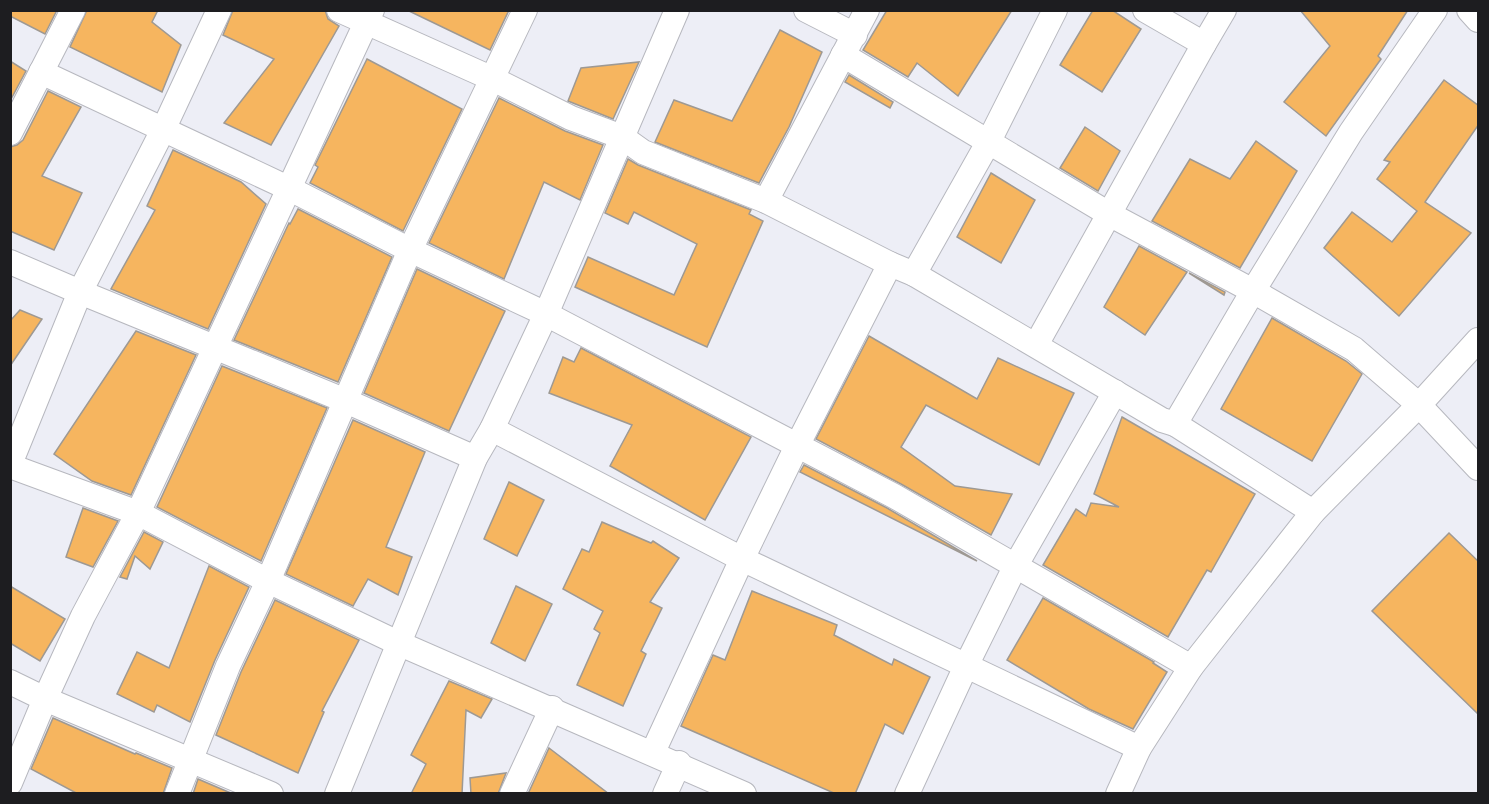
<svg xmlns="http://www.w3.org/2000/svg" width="1489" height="804" font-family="'Crimson Pro',serif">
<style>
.building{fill:#f6b55f;stroke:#9e9993;stroke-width:1.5}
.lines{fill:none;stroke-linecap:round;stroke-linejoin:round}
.street-casing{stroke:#b7b8bf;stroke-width:26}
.street{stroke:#fff;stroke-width:24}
</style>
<rect width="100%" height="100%" fill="#edeef6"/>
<g class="building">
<path d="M 10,10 L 57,10 L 45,34 L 10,16 Z"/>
<path d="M 87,10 L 158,10 L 152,22 L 181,45 L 162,92 L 70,47 Z"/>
<path d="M 233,10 L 325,10 L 328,19 L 339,26 L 271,145 L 224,123 L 274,59 L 223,35 Z"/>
<path d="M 407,10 L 509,10 L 490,50 Z"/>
<path d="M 887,10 L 1012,10 L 958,96 L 917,63 L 908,77 L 863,50 Z"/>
<path d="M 1093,10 L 1112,10 L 1141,29 L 1102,92 L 1060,65 Z"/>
<path d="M 1300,10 L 1408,10 L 1378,56 L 1381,59 L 1326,136 L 1284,102 L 1330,46 Z"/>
<path d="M 780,30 L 822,52 L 789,127 L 759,183 L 655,142 L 674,100 L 732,121 Z"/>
<path d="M 367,59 L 462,109 L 403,231 L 310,183 L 318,167 L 315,165 Z"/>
<path d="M 10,61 L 26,71 L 10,101 Z"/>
<path d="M 639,62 L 613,119 L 568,101 L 581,68 Z"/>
<path d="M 849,75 L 893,102 L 890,108 L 845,82 Z"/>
<path d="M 1444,80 L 1479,106 L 1479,124 L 1425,202 L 1471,233 L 1399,316 L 1324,248 L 1352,212 L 1392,242 L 1417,211 L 1377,179 L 1390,162 L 1384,160 Z"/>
<path d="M 48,91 L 81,107 L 42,176 L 82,193 L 54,250 L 10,231 L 10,147 L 17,145 L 23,140 Z"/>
<path d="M 499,98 L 565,131 L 603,145 L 580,200 L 544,182 L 504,279 L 429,243 Z"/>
<path d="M 1085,127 L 1120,151 L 1098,191 L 1060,168 Z"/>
<path d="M 1256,141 L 1297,171 L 1240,268 L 1152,221 L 1190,159 L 1230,179 Z"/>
<path d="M 173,150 L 241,182 L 266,204 L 208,329 L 111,289 L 155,210 L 147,206 Z"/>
<path d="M 628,159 L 638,165 L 751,210 L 749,214 L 763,221 L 707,347 L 575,287 L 588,257 L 674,295 L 697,244 L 634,212 L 628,224 L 605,213 Z"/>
<path d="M 991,173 L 1035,200 L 1001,263 L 957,237 Z"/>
<path d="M 298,209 L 392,257 L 338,382 L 234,340 L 289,223 L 290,224 Z"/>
<path d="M 1139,246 L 1187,272 L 1145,335 L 1104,307 Z"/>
<path d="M 417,269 L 505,311 L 449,431 L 364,393 Z"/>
<path d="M 1189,273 L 1225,292 L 1224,295 Z"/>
<path d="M 20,310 L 42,319 L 10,366 L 10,321 Z"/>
<path d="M 1272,318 L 1346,361 L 1362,374 L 1312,461 L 1221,409 Z"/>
<path d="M 136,331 L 196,355 L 131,495 L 92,481 L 54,454 Z"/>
<path d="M 869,336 L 977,399 L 998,358 L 1074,393 L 1039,465 L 926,405 L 901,447 L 955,486 L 1012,494 L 991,535 L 901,484 L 816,439 Z"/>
<path d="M 581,348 L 751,437 L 705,520 L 610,466 L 632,425 L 549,393 L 563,357 L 574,362 Z"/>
<path d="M 222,366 L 327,408 L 261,561 L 157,507 Z"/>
<path d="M 1122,417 L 1255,494 L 1211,572 L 1207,570 L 1168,637 L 1043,565 L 1076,509 L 1086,516 L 1091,503 L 1119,507 L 1094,494 Z"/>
<path d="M 353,420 L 425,452 L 386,547 L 412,557 L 398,595 L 368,579 L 353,606 L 286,574 Z"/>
<path d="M 804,465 L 887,508 L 977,561 L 800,472 Z"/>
<path d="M 509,482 L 544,500 L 517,556 L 484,539 Z"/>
<path d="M 83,508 L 118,521 L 93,567 L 66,557 Z"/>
<path d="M 602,522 L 651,543 L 653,541 L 679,558 L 650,602 L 662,608 L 641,651 L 646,654 L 623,706 L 577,685 L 600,633 L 594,629 L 603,611 L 563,589 L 582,549 L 589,552 Z"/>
<path d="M 144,532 L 163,542 L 150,569 L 135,556 L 127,579 L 120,577 Z"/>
<path d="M 1449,533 L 1479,562 L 1479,715 L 1372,611 Z"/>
<path d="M 209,566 L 249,587 L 215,660 L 190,722 L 157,705 L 154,712 L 117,694 L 137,652 L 169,668 Z"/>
<path d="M 10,586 L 65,619 L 40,661 L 10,643 Z"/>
<path d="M 516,586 L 552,604 L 525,661 L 491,643 Z"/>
<path d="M 752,591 L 837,625 L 834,635 L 892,665 L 894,659 L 930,677 L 903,734 L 885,724 L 855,794 L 836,794 L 681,726 L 713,655 L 725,660 Z"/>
<path d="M 1043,598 L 1154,662 L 1153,663 L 1167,672 L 1133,729 L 1089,709 L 1007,660 Z"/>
<path d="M 275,600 L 359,640 L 322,711 L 324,712 L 298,773 L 216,735 L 241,672 Z"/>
<path d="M 449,681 L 492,699 L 481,718 L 466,710 L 462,794 L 411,794 L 426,764 L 411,755 Z"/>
<path d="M 53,718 L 135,754 L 136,753 L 172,768 L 163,794 L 78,794 L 31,769 Z"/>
<path d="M 549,748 L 609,794 L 528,794 Z"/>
<path d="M 506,773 L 498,794 L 471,794 L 470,778 Z"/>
<path d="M 198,779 L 233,794 L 193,794 Z"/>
</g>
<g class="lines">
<g class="street-casing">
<g id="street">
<path d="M 339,10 L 493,79 L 571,118 L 622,137 L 643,152 L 766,201 L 890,264 L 914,274 L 1162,420 L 1175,424 L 1253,291 L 1351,132 L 1435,10"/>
<path d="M 806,10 L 855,35"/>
<path d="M 1145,10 L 1204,44"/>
<path d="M 1469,10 L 1478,20"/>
<path d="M 843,55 L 1109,214 L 1253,291 L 1354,349 L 1419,405 L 1478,468"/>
<path d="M 41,72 L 288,188 L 410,250 L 546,314 L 894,496 L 1191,667"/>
<path d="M 10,133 L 73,10"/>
<path d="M 766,201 L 867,10"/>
<path d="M 10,262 L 80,292 L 346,401 L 475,458"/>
<path d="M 914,274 L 989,141 L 1055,10"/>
<path d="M 1036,345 L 1204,44 L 1224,10"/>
<path d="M 1175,424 L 1313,512"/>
<path d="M 492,429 L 742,559 L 1139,748"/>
<path d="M 10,464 L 80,292 L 163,130 L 219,10"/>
<path d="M 10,466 L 138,513 L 268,581 L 398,643 L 744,794"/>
<path d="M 10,682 L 45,699 L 271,794"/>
<path d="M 653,752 L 742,559 L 797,446 L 890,264"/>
<path d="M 10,783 L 45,699 L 83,616 L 138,513 L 372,10"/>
<path d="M 177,794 L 228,666 L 268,581 L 410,250 L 525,10"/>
<path d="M 337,794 L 475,458 L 492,429 L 546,314 L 677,10"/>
<path d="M 512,794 L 552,708"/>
<path d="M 665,794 L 679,763"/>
<path d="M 907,794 L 966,666 L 1016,565 L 1115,392"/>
<path d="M 1118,794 L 1139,748 L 1191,667 L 1313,512 L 1419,405 L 1478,340"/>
</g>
</g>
<use href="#street" class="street"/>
</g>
<rect width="1489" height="804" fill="none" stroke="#1d1d20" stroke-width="24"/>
</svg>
